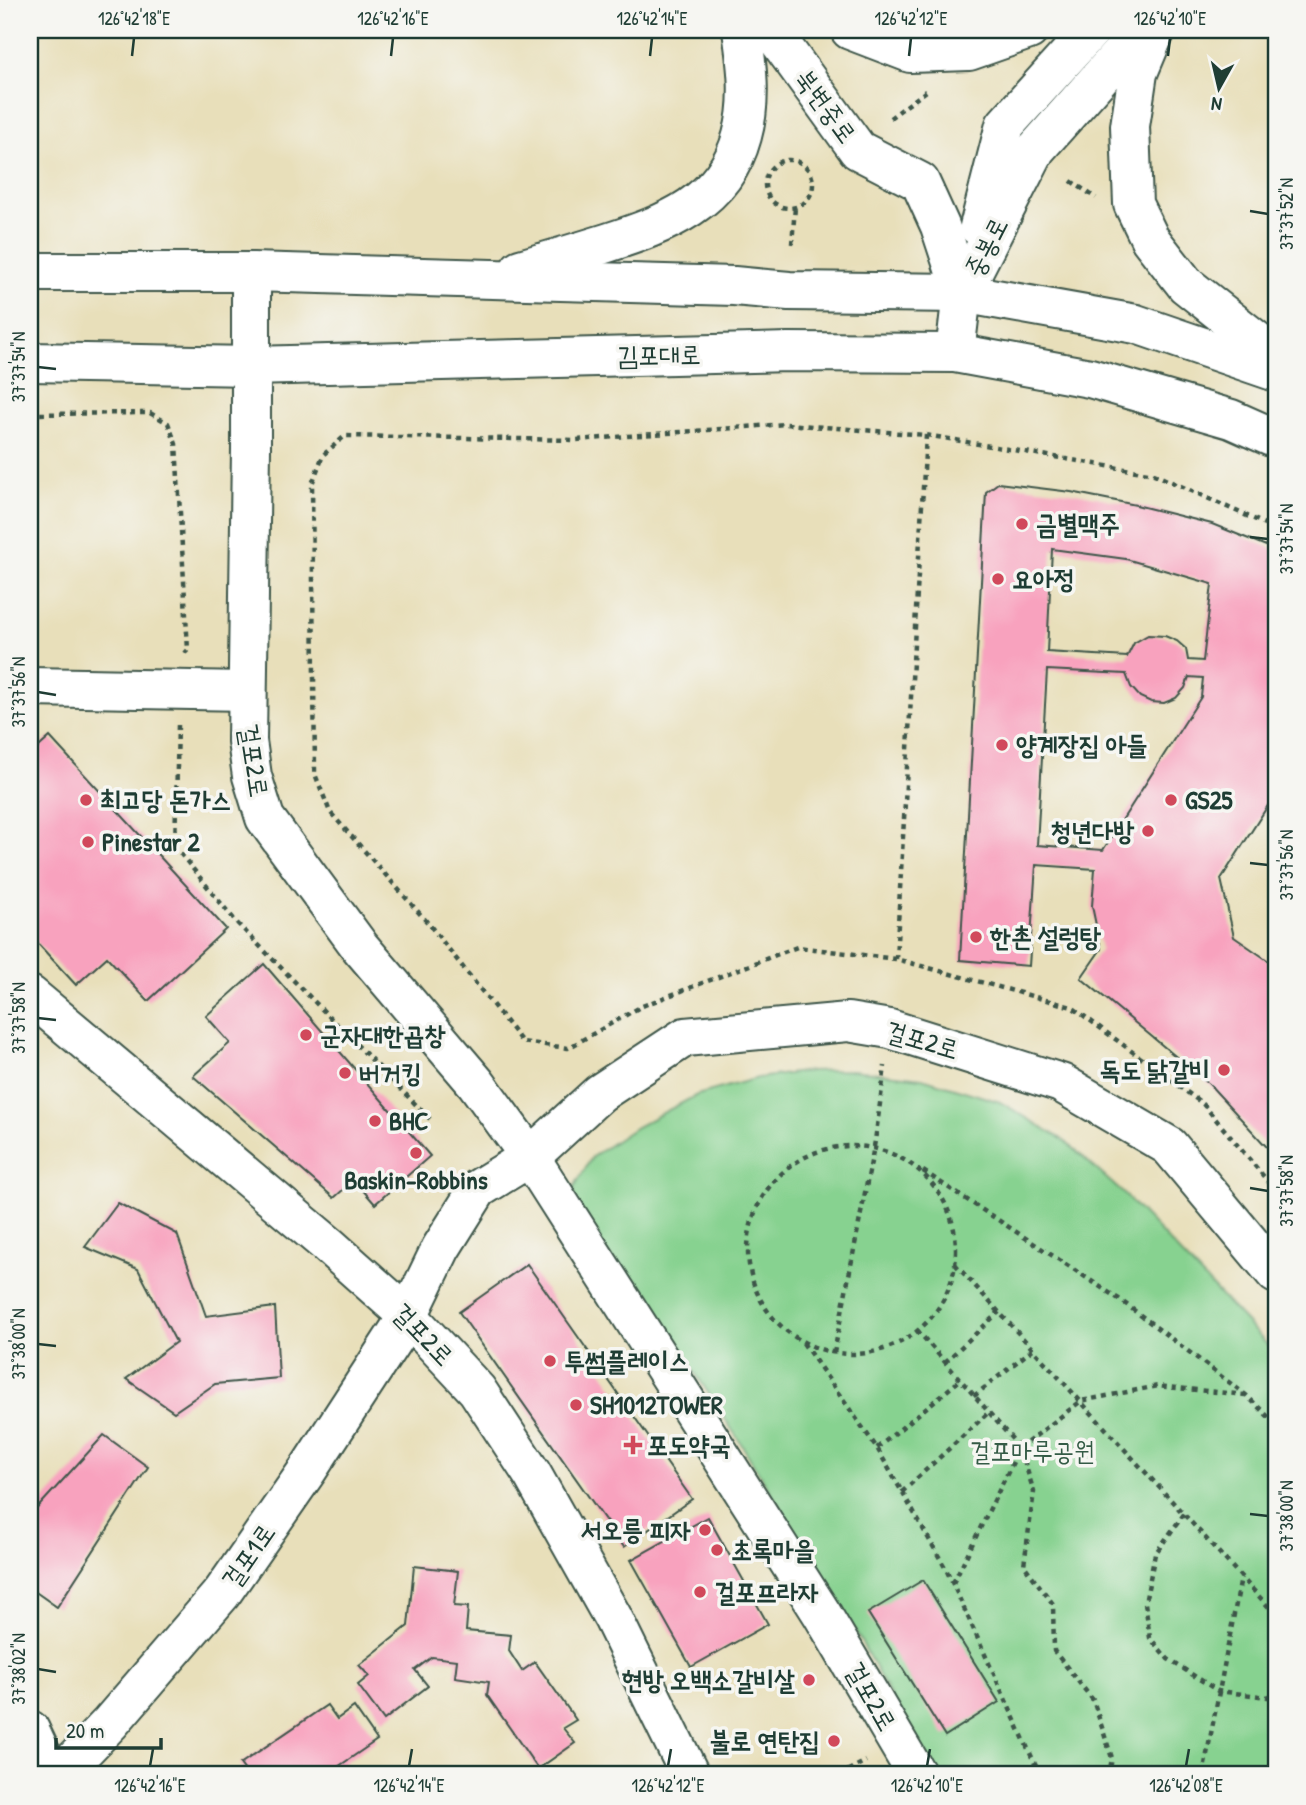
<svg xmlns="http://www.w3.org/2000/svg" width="1306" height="1805" font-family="'Patrick Hand','Poor Story',sans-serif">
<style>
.green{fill:#87d290;stroke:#538862;stroke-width:2}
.building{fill:#f8a2be;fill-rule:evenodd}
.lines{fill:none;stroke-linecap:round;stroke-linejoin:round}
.minor-casing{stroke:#3d5548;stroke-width:42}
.major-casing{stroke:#3d5548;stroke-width:42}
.path{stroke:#3d5548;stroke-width:4.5;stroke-dasharray:5 5;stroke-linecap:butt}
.minor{stroke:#fff;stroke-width:38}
.major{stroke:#fff;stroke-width:38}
.ticks{fill:none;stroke:#1f3d34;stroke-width:2.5}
.poi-dot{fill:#d1495b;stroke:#f6f6f2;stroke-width:2.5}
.labels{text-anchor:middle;stroke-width:7;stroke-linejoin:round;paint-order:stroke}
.street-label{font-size:26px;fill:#1f3d34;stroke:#f6f6f2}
.poi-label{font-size:26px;font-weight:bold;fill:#1f3d34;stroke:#f6f6f2;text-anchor:start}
.park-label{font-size:26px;fill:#345b46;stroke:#f6f6f2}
.neatline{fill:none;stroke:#1f3d34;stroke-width:2.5}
.ticks-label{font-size:18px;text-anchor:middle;fill:#1f3d34}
</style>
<rect width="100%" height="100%" fill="#f6f6f2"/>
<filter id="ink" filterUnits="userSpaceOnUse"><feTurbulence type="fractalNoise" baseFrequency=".0143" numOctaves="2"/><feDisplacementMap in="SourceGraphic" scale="14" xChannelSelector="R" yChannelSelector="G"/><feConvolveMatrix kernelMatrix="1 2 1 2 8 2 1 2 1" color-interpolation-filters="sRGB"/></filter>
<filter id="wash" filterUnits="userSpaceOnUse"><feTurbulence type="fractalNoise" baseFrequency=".00686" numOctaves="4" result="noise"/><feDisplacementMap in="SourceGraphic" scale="28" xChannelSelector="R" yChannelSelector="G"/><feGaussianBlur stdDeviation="1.57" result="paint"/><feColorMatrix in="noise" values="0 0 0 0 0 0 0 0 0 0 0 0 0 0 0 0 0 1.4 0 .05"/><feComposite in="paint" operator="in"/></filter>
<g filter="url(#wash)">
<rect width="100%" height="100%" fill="#e8dfba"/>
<path class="green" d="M 852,1070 L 922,1078 L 1000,1102 L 1065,1141 L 1125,1195 L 1276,1354 L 1276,1775 L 932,1775 L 856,1632 L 740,1442 L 664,1325 L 574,1212 L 574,1187 L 592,1157 L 636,1127 L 697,1095 L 758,1078 L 810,1071 Z"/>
<g id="blocks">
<g class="building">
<path d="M 998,483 L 1071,492 L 1136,505 L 1212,524 L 1276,550 L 1276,809 L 1269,804 L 1221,879 L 1234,937 L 1276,966 L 1276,1157 L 1209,1084 L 1081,978 L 1101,949 L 1092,906 L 1095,869 L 1036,865 L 1029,966 L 960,960 L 986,492 ZM 1052,549 L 1126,559 L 1212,584 L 1203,661 L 1188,660 L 1186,649 L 1177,641 L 1165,636 L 1148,635 L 1134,643 L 1127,657 L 1047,652 ZM 1047,670 L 1126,674 L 1131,687 L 1140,697 L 1151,702 L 1164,703 L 1176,698 L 1185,688 L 1189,677 L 1203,678 L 1201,697 L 1103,850 L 1037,845 Z"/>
<path d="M 50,737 L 226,929 L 148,1001 L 107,957 L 76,985 L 30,935 L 30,755 Z"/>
<path d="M 264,964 L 430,1156 L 375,1204 L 354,1180 L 334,1198 L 193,1076 L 230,1043 L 206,1016 Z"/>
<path d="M 118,1203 L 177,1234 L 206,1316 L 275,1307 L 279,1378 L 215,1384 L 174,1412 L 126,1379 L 176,1342 L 138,1269 L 85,1247 Z"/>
<path d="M 527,1264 L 692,1499 L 624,1547 L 459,1312 Z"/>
<path d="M 104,1435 L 148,1467 L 57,1607 L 30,1588 L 30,1516 Z"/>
<path d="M 708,1517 L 768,1624 L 691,1667 L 631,1560 Z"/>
<path d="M 414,1566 L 458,1571 L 454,1606 L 468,1607 L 466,1631 L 511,1635 L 509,1651 L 522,1671 L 535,1662 L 576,1720 L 563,1728 L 575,1743 L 538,1769 L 487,1695 L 489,1682 L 455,1677 L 457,1660 L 432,1657 L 415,1670 L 428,1686 L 384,1720 L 358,1685 L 369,1676 L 359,1665 L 408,1626 Z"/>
<path d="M 923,1580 L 999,1702 L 945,1736 L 868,1613 Z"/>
<path d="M 327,1705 L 337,1719 L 354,1707 L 377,1740 L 329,1773 L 330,1775 L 248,1775 L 240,1764 Z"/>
</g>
</g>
</g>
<g filter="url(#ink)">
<use href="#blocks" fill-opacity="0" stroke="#3d5548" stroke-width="2"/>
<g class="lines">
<g class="minor-casing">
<g id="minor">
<path d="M 771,30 L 858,150 L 920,182 L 940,226 L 962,293 L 955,353"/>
<path d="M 850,30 L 910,53 L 969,51 L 1029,30"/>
<path d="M 979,227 L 1005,125 L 1091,30"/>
<path d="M 251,272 L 251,449 L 247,741 L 252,776 L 265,818 L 360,947 L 476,1083 L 530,1157 L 822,1614 L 917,1775"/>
<path d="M 962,293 L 1036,149 L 1142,30"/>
<path d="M 30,687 L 246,691"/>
<path d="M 30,995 L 327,1244 L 408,1316 L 477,1390 L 532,1474 L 613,1618 L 690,1775"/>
<path d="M 30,1730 L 51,1775"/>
<path d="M 60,1775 L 110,1723 L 222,1593 L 307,1471 L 408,1316 L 441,1248 L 478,1189 L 530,1157 L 600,1093 L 685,1037 L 848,1022 L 890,1029 L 1061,1083 L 1169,1146 L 1276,1274"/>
</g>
</g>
<g class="major-casing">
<g id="major">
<path d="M 1156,30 L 1138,73 L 1130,126 L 1133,204 L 1150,239 L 1186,285 L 1276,356"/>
<path d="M 520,269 C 549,261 578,252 607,243 C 666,224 724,203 742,136 C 752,101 747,65 742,30"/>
<path d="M 30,272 L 251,272 L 734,286 L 789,291 L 962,293 L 1136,324 L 1276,372"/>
<path d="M 30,362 L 252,366 L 788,352 L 955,353 L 1090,378 L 1231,419 L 1276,439"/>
</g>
</g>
<g class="path">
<path d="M 890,118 L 929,89"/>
<circle cx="789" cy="184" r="24"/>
<path d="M 1071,181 L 1096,198"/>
<path d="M 792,244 L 795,207"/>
<path d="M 30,414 L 150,413 L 168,423 L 176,444 L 188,650 L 185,653"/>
<path d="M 1276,529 L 1154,474 L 926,435 L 786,424 L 576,440 L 345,436 L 323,455 L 312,484 L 315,774 L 330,812 L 428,923 L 522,1042 L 568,1048 L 642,1006 L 797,947 L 896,959 L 1072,1007 L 1203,1104 L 1276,1191"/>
<path d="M 178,725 L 175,847 L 238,924 L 432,1121"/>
<path d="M 896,959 L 926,435"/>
<circle cx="852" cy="1250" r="104"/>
<path d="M 923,1171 L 1119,1299 L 1246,1395 L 1276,1424"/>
<path d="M 955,1264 L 1276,1615"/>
<path d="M 917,1330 L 1020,1448 L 1034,1492 L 1024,1565 L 1053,1604 L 1054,1651 L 1093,1700 L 1112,1758 L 1109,1775"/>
<path d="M 803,1343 L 877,1448 L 946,1569 L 1040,1775"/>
<path d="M 834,1353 L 875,1141 L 885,1066"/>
<path d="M 945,1362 L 999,1312"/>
<path d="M 974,1396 L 1033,1349"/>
<path d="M 877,1448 L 960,1380"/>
<path d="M 902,1492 L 989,1412"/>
<path d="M 1184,1514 L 1155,1554 L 1145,1603 L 1150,1638 L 1168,1659 L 1218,1691 L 1268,1697 L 1276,1692"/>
<path d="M 953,1583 L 1020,1448 L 1081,1401 L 1158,1386 L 1245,1395"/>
<path d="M 839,1775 L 866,1761"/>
<path d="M 1203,1775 L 1241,1578"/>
</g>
<use href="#minor" class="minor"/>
<use href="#major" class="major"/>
</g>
</g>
<path class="ticks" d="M 132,56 L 134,38M 391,56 L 393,38M 650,56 L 652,38M 909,56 L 911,38M 1168,56 L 1170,38M 1250,211 L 1268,214M 38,367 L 56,369M 1250,537 L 1268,539M 38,692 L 56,695M 1250,863 L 1268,865M 38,1018 L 56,1020M 1250,1188 L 1268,1191M 38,1344 L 56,1346M 1250,1514 L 1268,1516M 38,1669 L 56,1672M 150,1766 L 153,1749M 409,1766 L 412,1749M 668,1766 L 671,1749M 927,1766 L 930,1749M 1186,1766 L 1189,1749"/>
<g class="poi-dot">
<circle cx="1022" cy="524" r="7"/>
<circle cx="998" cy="579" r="7"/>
<circle cx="1002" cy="745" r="7"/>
<circle cx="86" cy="800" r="7"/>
<circle cx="1171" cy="800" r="7"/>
<circle cx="1148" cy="831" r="7"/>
<circle cx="88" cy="842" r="7"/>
<circle cx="976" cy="937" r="7"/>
<circle cx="306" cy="1035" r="7"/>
<circle cx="1224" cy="1070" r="7"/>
<circle cx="345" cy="1073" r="7"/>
<circle cx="375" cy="1121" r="7"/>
<circle cx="416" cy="1153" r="7"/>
<circle cx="550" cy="1361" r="7"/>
<circle cx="576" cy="1405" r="7"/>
<path d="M629.5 1434.5h7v7h7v7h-7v7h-7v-7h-7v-7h7z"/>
<circle cx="705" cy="1530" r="7"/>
<circle cx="717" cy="1550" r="7"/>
<circle cx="700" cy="1592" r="7"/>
<circle cx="809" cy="1680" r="7"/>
<circle cx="834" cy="1741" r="7"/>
</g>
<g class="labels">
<g class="street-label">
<text transform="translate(826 106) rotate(54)" y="9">북변중로</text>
<text transform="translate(986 247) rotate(-63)" y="9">중봉로</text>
<text transform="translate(659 355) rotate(-1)" y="9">김포대로</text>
<text transform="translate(254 760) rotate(81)" y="9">걸포2로</text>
<text transform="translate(922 1040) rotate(16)" y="9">걸포2로</text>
<text transform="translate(423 1334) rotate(46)" y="9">걸포2로</text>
<text transform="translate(248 1556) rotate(-55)" y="9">걸포1로</text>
<text transform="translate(871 1696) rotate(60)" y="9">걸포2로</text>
</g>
<g class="poi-label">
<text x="1036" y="533">금별맥주</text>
<text x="1012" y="588">요아정</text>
<text x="1016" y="754">양계장집 아들</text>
<text x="100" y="809">최고당 돈가스</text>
<text x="1185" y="809">GS25</text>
<text x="1134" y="840" text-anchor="end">청년다방</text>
<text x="102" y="851">Pinestar 2</text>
<text x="990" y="946">한촌 설렁탕</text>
<text x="320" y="1044">군자대한곱창</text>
<text x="1210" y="1079" text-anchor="end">독도 닭갈비</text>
<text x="359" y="1082">버거킹</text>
<text x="389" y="1130">BHC</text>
<text x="416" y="1189" text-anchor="middle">Baskin-Robbins</text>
<text x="564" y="1370">투썸플레이스</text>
<text x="590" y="1414">SH1012TOWER</text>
<text x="647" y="1454">포도약국</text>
<text x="691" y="1539" text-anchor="end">서오릉 피자</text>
<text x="731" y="1559">초록마을</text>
<text x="714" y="1601">걸포프라자</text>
<text x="795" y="1689" text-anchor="end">현방 오백소갈비살</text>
<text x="820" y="1750" text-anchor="end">불로 연탄집</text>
</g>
<g class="park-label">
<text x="1032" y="1460">걸포마루공원</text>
</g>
</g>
<rect width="1306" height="1805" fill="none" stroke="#f6f6f2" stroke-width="77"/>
<g transform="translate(1219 88) rotate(188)" stroke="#f6f6f2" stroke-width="5" paint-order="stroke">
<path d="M0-5L12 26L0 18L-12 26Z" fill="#1f3d34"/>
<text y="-10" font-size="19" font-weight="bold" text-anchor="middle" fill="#1f3d34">N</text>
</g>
<path d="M56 1738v10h105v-10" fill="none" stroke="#1f3d34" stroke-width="3.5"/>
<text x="66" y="1738" font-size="21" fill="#1f3d34" stroke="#f6f6f2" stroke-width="5" paint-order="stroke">20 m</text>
<rect x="38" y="38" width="1230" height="1728" class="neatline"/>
<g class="ticks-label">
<text x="134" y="25">126°42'18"E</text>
<text x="393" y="25">126°42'16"E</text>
<text x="652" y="25">126°42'14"E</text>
<text x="911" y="25">126°42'12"E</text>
<text x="1170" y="25">126°42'10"E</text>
<text transform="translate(1287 214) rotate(-90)" y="6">37°37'52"N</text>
<text transform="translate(19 367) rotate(-90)" y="6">37°37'54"N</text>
<text transform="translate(1287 539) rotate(-90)" y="6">37°37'54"N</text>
<text transform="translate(19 692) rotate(-90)" y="6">37°37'56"N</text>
<text transform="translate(1287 865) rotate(-90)" y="6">37°37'56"N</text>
<text transform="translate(19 1018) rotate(-90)" y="6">37°37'58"N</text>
<text transform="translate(1287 1191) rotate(-90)" y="6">37°37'58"N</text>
<text transform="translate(19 1344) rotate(-90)" y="6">37°38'00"N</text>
<text transform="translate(1287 1516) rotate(-90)" y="6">37°38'00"N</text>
<text transform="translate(19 1669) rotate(-90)" y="6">37°38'02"N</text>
<text x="150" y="1792">126°42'16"E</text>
<text x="409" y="1792">126°42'14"E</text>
<text x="668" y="1792">126°42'12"E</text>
<text x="927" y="1792">126°42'10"E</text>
<text x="1186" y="1792">126°42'08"E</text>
</g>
</svg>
